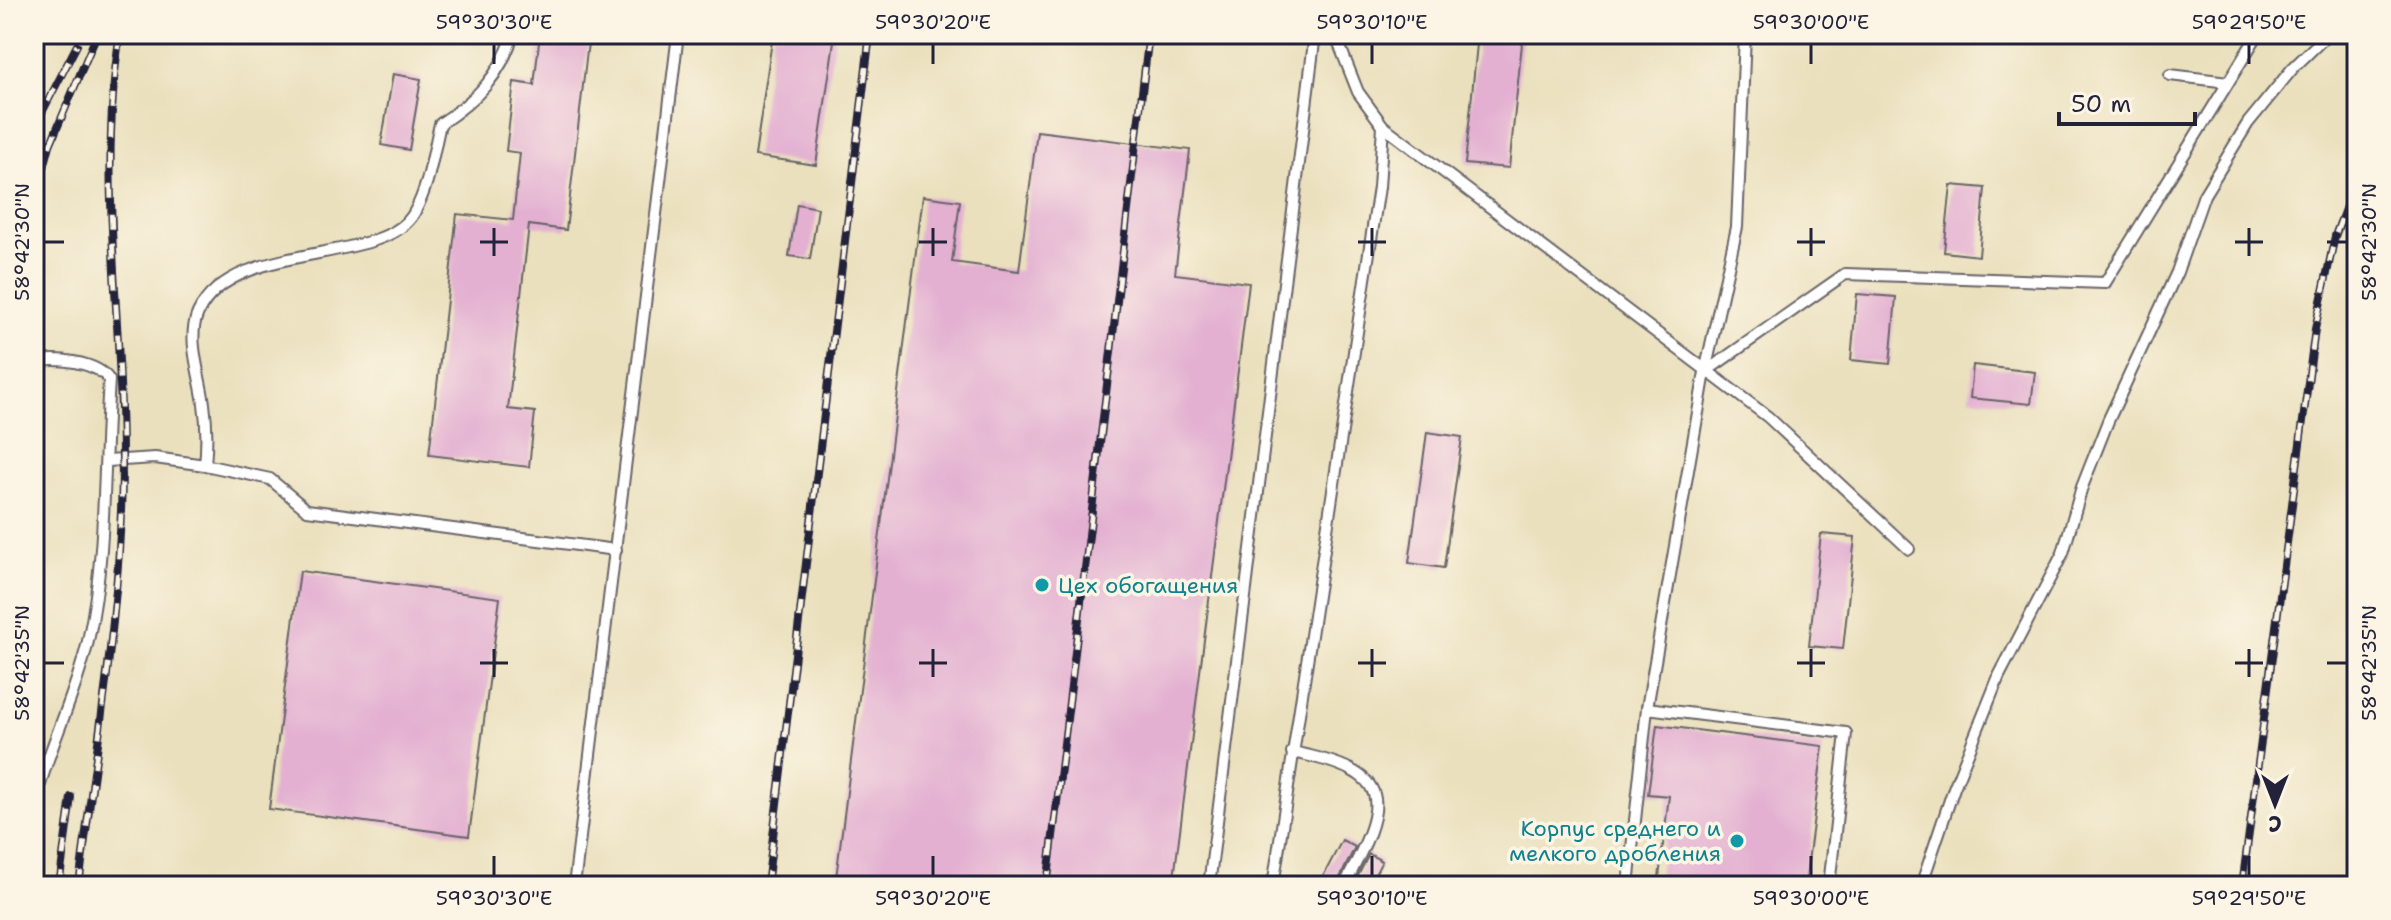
<svg xmlns="http://www.w3.org/2000/svg" width="2391" height="920" font-family="'Shantell Sans',sans-serif">
<style>
.building{fill:#e3b0d1}
.lines{fill:none;stroke-linecap:round;stroke-linejoin:round}
.lane-casing{stroke:#686468;stroke-width:14}
.lane{stroke:#fff;stroke-width:10}
.rail-casing{stroke:#22223b;stroke-width:8}
.rail{stroke:#fcf5e5;stroke-width:5;stroke-dasharray:15;stroke-linecap:butt}
.ticks{fill:none;stroke:#22223b;stroke-width:3}
.culture-dot{fill:#0f9aa8;stroke:#fcf5e5;stroke-width:3}
.labels{text-anchor:middle;stroke-width:7;stroke-linejoin:round;paint-order:stroke}
.culture-label{font-size:22px;fill:#0d838f;stroke:#fcf5e5;text-anchor:start}
.neatline{fill:none;stroke:#22223b;stroke-width:3}
.ticks-label{font-size:20px;text-anchor:middle;fill:#22223b}
</style>
<rect width="100%" height="100%" fill="#fcf5e5"/>
<filter id="ink" filterUnits="userSpaceOnUse"><feTurbulence type="fractalNoise" baseFrequency=".0125" numOctaves="2"/><feDisplacementMap in="SourceGraphic" scale="16" xChannelSelector="R" yChannelSelector="G"/><feConvolveMatrix kernelMatrix="1 2 1 2 8 2 1 2 1" color-interpolation-filters="sRGB"/></filter>
<filter id="wash" filterUnits="userSpaceOnUse"><feTurbulence type="fractalNoise" baseFrequency=".006" numOctaves="4" result="noise"/><feDisplacementMap in="SourceGraphic" scale="32" xChannelSelector="R" yChannelSelector="G"/><feGaussianBlur stdDeviation="1.8" result="paint"/><feColorMatrix in="noise" values="0 0 0 0 0 0 0 0 0 0 0 0 0 0 0 0 0 1.4 0 .05"/><feComposite in="paint" operator="in"/></filter>
<g filter="url(#wash)">
<rect width="100%" height="100%" fill="#eae0bd"/>
<g id="blocks">
<g class="building">
<path d="M 540,34 L 589,34 L 566,230 L 529,225 L 508,409 L 535,412 L 529,467 L 429,455 L 457,214 L 513,220 L 520,153 L 506,151 L 514,82 L 534,85 Z"/>
<path d="M 773,34 L 835,34 L 816,165 L 755,156 Z"/>
<path d="M 1478,34 L 1523,34 L 1509,168 L 1465,164 Z"/>
<path d="M 393,74 L 421,79 L 409,150 L 381,145 Z"/>
<path d="M 1037,131 L 1190,150 L 1175,274 L 1249,283 L 1173,886 L 835,886 L 923,196 L 960,201 L 952,262 L 1019,271 Z"/>
<path d="M 1951,185 L 1985,188 L 1979,256 L 1944,252 Z"/>
<path d="M 797,204 L 818,208 L 810,259 L 789,256 Z"/>
<path d="M 1857,294 L 1896,297 L 1890,364 L 1851,360 Z"/>
<path d="M 1973,365 L 2035,372 L 2031,404 L 1970,398 Z"/>
<path d="M 1427,432 L 1462,437 L 1444,568 L 1409,563 Z"/>
<path d="M 1821,534 L 1855,537 L 1843,649 L 1809,646 Z"/>
<path d="M 300,571 L 500,598 L 469,836 L 269,809 Z"/>
<path d="M 1657,725 L 1823,746 L 1805,886 L 1658,886 L 1669,796 L 1648,794 Z"/>
<path d="M 1342,840 L 1355,847 L 1336,886 L 1318,886 Z"/>
<path d="M 1369,854 L 1382,861 L 1369,886 L 1353,886 Z"/>
</g>
</g>
</g>
<g filter="url(#ink)">
<use href="#blocks" fill-opacity="0" stroke="#686468" stroke-width="2"/>
<g class="lines">
<g class="lane-casing">
<g id="lane">
<path d="M 513,34 C 501,76 476,100 440,124 C 433,153 429,187 414,213 C 384,267 233,238 198,313 C 186,339 201,377 204,404 C 207,424 207,445 205,465 L 270,479 L 307,510 L 616,550"/>
<path d="M 1335,34 L 1358,92 L 1383,126 L 1768,417 L 1909,549"/>
<path d="M 2170,75 L 2228,82"/>
<path d="M 34,363 C 54,356 98,362 109,380 C 103,467 107,555 88,641 C 75,699 46,751 34,809"/>
<path d="M 1705,372 L 1845,274 L 2105,283 L 2258,34"/>
<path d="M 107,461 L 155,458 L 205,465"/>
<path d="M 1647,708 L 1846,733 L 1829,886"/>
<path d="M 1292,752 C 1397,773 1389,801 1344,886"/>
<path d="M 574,886 L 678,34"/>
<path d="M 1209,886 L 1315,34"/>
<path d="M 1273,886 L 1379,187 L 1383,126"/>
<path d="M 1628,886 L 1647,708 L 1705,372 L 1737,227 L 1745,34"/>
<path d="M 1921,886 L 1954,788 L 1999,676 L 2063,553 L 2082,487 L 2108,421 L 2177,272 L 2204,195 L 2248,123 L 2293,68 L 2328,34"/>
</g>
</g>
<use href="#lane" class="lane"/>
<g class="rail-casing">
<g id="rail">
<path d="M 34,128 L 77,45"/>
<path d="M 34,205 L 50,145 L 97,34"/>
<path d="M 59,886 L 71,797"/>
<path d="M 79,886 C 96,746 122,605 122,464 C 123,322 97,175 120,34"/>
<path d="M 767,886 L 870,34"/>
<path d="M 1047,886 L 1149,34"/>
<path d="M 2242,886 L 2315,329 L 2335,236 L 2357,177"/>
</g>
</g>
<use href="#rail" class="rail"/>
</g>
</g>
<path class="ticks" d="M 494,44 L 494,64M 933,44 L 933,64M 1372,44 L 1372,64M 1811,44 L 1811,64M 2249,44 L 2249,64M 494,228 L 494,256M 933,228 L 933,256M 1372,228 L 1372,256M 1811,228 L 1811,256M 2249,228 L 2249,256M 44,242 L 64,242M 480,242 L 508,242M 919,242 L 947,242M 1358,242 L 1386,242M 1797,242 L 1825,242M 2235,242 L 2263,242M 2327,242 L 2347,242M 494,649 L 494,677M 933,649 L 933,677M 1372,649 L 1372,677M 1811,649 L 1811,677M 2249,649 L 2249,677M 44,663 L 64,663M 480,663 L 508,663M 919,663 L 947,663M 1358,663 L 1386,663M 1797,663 L 1825,663M 2235,663 L 2263,663M 2327,663 L 2347,663M 494,856 L 494,876M 933,856 L 933,876M 1372,856 L 1372,876M 1811,856 L 1811,876M 2249,856 L 2249,876"/>
<g class="culture-dot">
<circle cx="1042" cy="585" r="8"/>
<circle cx="1737" cy="841" r="8"/>
</g>
<g class="labels">
<g class="culture-label">
<text x="1058" y="593">Цех обогащения</text>
<text x="1721" y="836" text-anchor="end">Корпус среднего и<tspan x="1721" dy="25">мелкого дробления</tspan></text>
</g>
</g>
<rect width="2391" height="920" fill="none" stroke="#fcf5e5" stroke-width="88"/>
<g transform="translate(2275 804) rotate(180)" stroke="#fcf5e5" stroke-width="6" paint-order="stroke">
<path d="M0-6L14 30L0 20L-14 30Z" fill="#22223b"/>
<text y="-12" font-size="22" font-weight="bold" text-anchor="middle" fill="#22223b">С</text>
</g>
<path d="M2059 112v12h136v-12" fill="none" stroke="#22223b" stroke-width="4"/>
<text x="2071" y="112" font-size="24" fill="#22223b" stroke="#fcf5e5" stroke-width="6" paint-order="stroke">50 m</text>
<rect x="44" y="44" width="2303" height="832" class="neatline"/>
<g class="ticks-label">
<text x="494" y="29">59°30'30"E</text>
<text x="933" y="29">59°30'20"E</text>
<text x="1372" y="29">59°30'10"E</text>
<text x="1811" y="29">59°30'00"E</text>
<text x="2249" y="29">59°29'50"E</text>
<text transform="translate(2369 242) rotate(-90)" y="7">58°42'30"N</text>
<text transform="translate(22 242) rotate(-90)" y="7">58°42'30"N</text>
<text transform="translate(2369 663) rotate(-90)" y="7">58°42'35"N</text>
<text transform="translate(22 663) rotate(-90)" y="7">58°42'35"N</text>
<text x="494" y="905">59°30'30"E</text>
<text x="933" y="905">59°30'20"E</text>
<text x="1372" y="905">59°30'10"E</text>
<text x="1811" y="905">59°30'00"E</text>
<text x="2249" y="905">59°29'50"E</text>
</g>
</svg>
